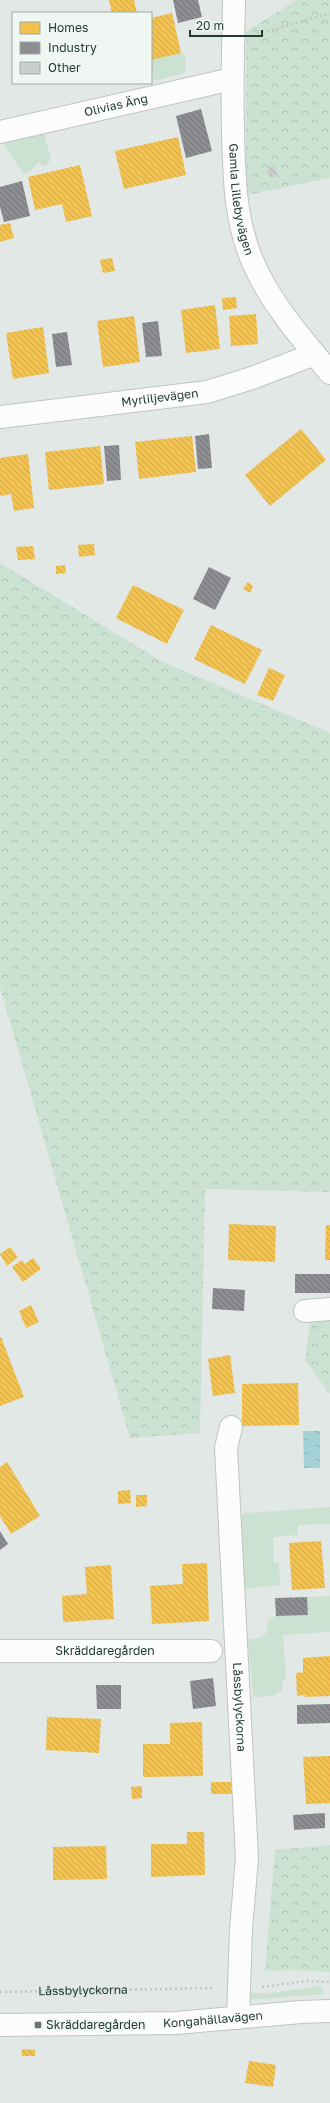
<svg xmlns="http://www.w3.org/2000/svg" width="330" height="2103" font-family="'Golos Text',sans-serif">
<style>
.green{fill:#cbe1d1}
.forest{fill:url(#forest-crowns)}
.water{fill:url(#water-ripples)}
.homes{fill:url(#homes-back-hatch)}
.industry{fill:url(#industry-back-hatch)}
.building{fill:url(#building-back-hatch)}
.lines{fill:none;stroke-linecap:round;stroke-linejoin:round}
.street-casing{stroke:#bfc5c2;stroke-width:24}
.secondary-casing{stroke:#bec6c2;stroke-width:24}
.path{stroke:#c0c8c4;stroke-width:2.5;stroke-dasharray:2 3;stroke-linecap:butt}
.street{stroke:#fbfcfb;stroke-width:22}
.secondary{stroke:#fbfcfb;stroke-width:22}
.poi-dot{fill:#657771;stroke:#f0f7f3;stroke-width:1.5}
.labels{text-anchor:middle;stroke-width:4;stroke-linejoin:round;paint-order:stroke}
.street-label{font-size:12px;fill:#213a32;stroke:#f0f7f3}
.poi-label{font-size:12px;fill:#213a32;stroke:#f0f7f3;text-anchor:start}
</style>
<defs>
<pattern id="forest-crowns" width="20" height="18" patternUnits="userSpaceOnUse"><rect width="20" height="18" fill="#cbe1d1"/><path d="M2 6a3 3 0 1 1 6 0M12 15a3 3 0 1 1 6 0" fill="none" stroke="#aec2b4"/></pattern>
<pattern id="water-ripples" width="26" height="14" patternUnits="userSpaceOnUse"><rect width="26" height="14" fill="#a4d1d5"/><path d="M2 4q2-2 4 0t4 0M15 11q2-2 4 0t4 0" fill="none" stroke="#8db4b7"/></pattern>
<pattern id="homes-back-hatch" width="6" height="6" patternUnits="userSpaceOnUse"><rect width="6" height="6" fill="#f2c14e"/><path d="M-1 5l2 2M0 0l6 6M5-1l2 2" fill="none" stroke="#cfa745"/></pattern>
<pattern id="industry-back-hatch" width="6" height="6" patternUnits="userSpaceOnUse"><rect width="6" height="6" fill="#8d8d92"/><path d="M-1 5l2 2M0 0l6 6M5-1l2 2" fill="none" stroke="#737478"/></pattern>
<pattern id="building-back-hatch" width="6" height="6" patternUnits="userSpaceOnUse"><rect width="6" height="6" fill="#c9cfcc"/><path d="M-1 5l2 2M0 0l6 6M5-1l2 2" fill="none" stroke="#acb2b0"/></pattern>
</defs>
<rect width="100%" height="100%" fill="#e2e8e5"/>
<g class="green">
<path d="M 181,53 L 186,55 L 185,73 L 155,81 L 152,76 L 151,60 Z"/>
<path d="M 42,126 L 51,159 L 47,165 L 43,166 L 39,161 L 32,170 L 24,174 L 0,139 Z"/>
<path d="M 330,1507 L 330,1524 L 298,1525 L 298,1535 L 273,1537 L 274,1562 L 279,1562 L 280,1585 L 241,1589 L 239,1516 L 246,1513 Z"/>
<path d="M 330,1596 L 330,1632 L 283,1635 L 286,1680 L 282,1682 L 282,1690 L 273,1696 L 253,1697 L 248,1639 C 263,1639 269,1635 268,1620 L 276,1616 L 308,1615 L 307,1597 Z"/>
<path d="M 319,1986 L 323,1987 L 323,1994 L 248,2000 L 249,1992 L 265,1994 Z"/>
</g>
<g class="forest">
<path d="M 297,0 L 330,0 L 330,178 L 246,195 L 246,31 Z"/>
<path d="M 0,563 L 161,661 L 330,733 L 330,1192 L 205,1189 L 200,1433 L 130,1438 L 0,987 Z"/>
<path d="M 330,1316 L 330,1394 L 305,1361 L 310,1321 Z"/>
<path d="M 330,1845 L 330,1972 L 297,1970 L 265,1971 L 275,1850 Z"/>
</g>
<path class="water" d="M 303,1431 L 320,1431 L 320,1468 L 304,1468 Z"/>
<g class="homes">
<path d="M 109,0 L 134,0 L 137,13 L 112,13 Z"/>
<path d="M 172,13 L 181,53 L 151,60 L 151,18 Z"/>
<path d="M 178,137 L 186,175 L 124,189 L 115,151 Z"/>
<path d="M 80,165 L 92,216 L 66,222 L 62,204 L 35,210 L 28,177 Z"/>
<path d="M 10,223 L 14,238 L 0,242 L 0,225 Z"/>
<path d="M 112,258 L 115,271 L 103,273 L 100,260 Z"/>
<path d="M 236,297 L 237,308 L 223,310 L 222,298 Z"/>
<path d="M 215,305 L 220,349 L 186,353 L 181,310 Z"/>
<path d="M 256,314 L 258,344 L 231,346 L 229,316 Z"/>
<path d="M 134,316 L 140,362 L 103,367 L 97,321 Z"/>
<path d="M 43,327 L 49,373 L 13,379 L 6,333 Z"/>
<path d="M 301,429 L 326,460 L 270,506 L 245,475 Z"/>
<path d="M 192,436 L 196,472 L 139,479 L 135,442 Z"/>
<path d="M 100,446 L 104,484 L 49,490 L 45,452 Z"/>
<path d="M 28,454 L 34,508 L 14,511 L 11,494 L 0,496 L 0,458 Z"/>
<path d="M 94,544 L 95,555 L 79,557 L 78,545 Z"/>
<path d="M 33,546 L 35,559 L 18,560 L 16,547 Z"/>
<path d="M 65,565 L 66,573 L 56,574 L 56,566 Z"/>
<path d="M 248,582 L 253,586 L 250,593 L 243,589 Z"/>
<path d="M 133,585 L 184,610 L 167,644 L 116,618 Z"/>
<path d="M 211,625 L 262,650 L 245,684 L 194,659 Z"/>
<path d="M 269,668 L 285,675 L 273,701 L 257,695 Z"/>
<path d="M 229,1224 L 276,1226 L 275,1262 L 228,1260 Z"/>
<path d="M 326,1225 L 330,1225 L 330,1260 L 325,1260 Z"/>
<path d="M 10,1247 L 18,1257 L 7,1266 L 0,1254 Z"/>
<path d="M 33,1258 L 41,1269 L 23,1282 L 12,1267 L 22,1260 L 25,1264 Z"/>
<path d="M 31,1305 L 39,1322 L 26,1328 L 19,1311 Z"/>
<path d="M 1,1337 L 24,1397 L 0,1406 L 0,1338 Z"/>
<path d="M 230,1355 L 235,1393 L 213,1396 L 208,1359 Z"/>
<path d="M 298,1383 L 299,1425 L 242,1426 L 242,1384 Z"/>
<path d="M 7,1462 L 40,1516 L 11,1534 L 0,1516 L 0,1467 Z"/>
<path d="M 130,1490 L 131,1503 L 118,1504 L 118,1491 Z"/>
<path d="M 136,1495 L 147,1495 L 147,1506 L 136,1507 Z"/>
<path d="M 321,1541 L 325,1588 L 292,1590 L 289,1543 Z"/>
<path d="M 207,1563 L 209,1621 L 152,1624 L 150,1586 L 183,1584 L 182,1564 Z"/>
<path d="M 111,1565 L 114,1619 L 63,1622 L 62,1596 L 87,1594 L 85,1567 Z"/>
<path d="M 330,1656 L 330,1696 L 305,1697 L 305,1695 L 297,1696 L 296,1673 L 303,1672 L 303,1658 Z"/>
<path d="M 47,1717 L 101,1719 L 99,1753 L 46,1750 Z"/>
<path d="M 202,1722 L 203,1776 L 143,1777 L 143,1744 L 170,1744 L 170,1723 Z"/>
<path d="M 330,1756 L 330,1803 L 306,1804 L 303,1757 Z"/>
<path d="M 211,1782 L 231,1782 L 232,1794 L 211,1794 Z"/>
<path d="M 142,1786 L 142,1798 L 132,1799 L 131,1787 Z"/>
<path d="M 187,1832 L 204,1832 L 205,1875 L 151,1877 L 151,1844 L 187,1844 Z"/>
<path d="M 106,1846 L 107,1879 L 53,1880 L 53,1847 Z"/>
<path d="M 22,2049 L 35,2050 L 35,2056 L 22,2056 Z"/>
<path d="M 249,2061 L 276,2065 L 273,2087 L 245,2083 Z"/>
</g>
<g class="industry">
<path d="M 173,0 L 198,0 L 202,17 L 178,23 Z"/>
<path d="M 201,109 L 212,151 L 186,158 L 176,116 Z"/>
<path d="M 22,181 L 30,216 L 4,222 L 0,207 L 0,187 Z"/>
<path d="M 158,321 L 162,356 L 146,357 L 142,323 Z"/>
<path d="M 67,332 L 72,365 L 56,367 L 52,334 Z"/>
<path d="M 209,434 L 212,468 L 198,469 L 195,436 Z"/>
<path d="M 119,445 L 121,480 L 107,481 L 104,446 Z"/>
<path d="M 209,567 L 231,578 L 215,610 L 193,599 Z"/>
<rect x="295" y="1274" width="35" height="19"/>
<path d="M 213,1288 L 245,1290 L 244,1311 L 212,1309 Z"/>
<path d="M 0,1531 L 8,1544 L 0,1550 Z"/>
<path d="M 307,1597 L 308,1615 L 276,1616 L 275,1598 Z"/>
<path d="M 213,1678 L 216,1706 L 193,1709 L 190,1681 Z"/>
<path d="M 96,1685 L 121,1685 L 121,1709 L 97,1709 Z"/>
<path d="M 330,1704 L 330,1723 L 297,1724 L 297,1705 Z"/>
<path d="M 325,1813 L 325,1828 L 294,1830 L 293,1815 Z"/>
</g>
<path class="building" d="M 274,166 L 278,175 L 270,178 L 267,168 Z"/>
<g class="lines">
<g class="street-casing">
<g id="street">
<path id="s2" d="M 234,0 C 233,44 232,87 233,130 C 234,180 235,230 259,275 C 277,311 305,342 330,373"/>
<path id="s3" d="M 0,132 L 232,79"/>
<path id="s4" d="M 0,417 L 207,392 L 252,378 L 315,354"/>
<path d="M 305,1311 L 330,1309"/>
<path id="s5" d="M 231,1427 L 226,1448 L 247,1858 L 241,1929 L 238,2018"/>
<path id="s6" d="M 0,1651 L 211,1651"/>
</g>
</g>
<g class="secondary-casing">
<g id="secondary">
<path id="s7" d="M 0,2025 L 176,2023 L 301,2012 L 330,2011"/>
</g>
</g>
<g class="path">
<path d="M 257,32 L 268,31 L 330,13"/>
<path d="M 262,1987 L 307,1981 L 330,1982"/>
<path id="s1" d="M 0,1992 L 215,1988"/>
</g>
<use href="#street" class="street"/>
<use href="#secondary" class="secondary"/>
</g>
<rect class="poi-dot" x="34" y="2021" width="8" height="8" rx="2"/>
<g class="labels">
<g class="street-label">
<text dy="4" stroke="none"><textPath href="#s3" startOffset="119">Olivias Äng</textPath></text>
<text dy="4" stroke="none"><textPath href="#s2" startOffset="200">Gamla Lillebyvägen</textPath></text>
<text dy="4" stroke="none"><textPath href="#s4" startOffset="161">Myrliljevägen</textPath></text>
<text dy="4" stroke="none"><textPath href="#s6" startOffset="105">Skräddaregården</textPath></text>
<text dy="4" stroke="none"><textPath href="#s5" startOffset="281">Låssbylyckorna</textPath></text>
<text dy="4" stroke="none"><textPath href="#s1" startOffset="83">Låssbylyckorna</textPath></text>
<text dy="4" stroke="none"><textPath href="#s7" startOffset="213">Kongahällavägen</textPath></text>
</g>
<g class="poi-label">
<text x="46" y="2029">Skräddaregården</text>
</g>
</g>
<rect x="12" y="12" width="140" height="72" fill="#f0f7f3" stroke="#9daba6"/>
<rect x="20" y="22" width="20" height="12" fill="#f2c14e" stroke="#9daba6"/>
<text x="48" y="32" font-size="12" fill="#213a32">Homes</text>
<rect x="20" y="42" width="20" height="12" fill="#8d8d92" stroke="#9daba6"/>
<text x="48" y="52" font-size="12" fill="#213a32">Industry</text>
<rect x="20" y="62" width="20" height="12" fill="#c9cfcc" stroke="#9daba6"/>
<text x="48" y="72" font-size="12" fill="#213a32">Other</text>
<path d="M190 30v6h72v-6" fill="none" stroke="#213a32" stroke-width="2"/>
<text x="196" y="30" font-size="12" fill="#213a32" stroke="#f0f7f3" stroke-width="3" paint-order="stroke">20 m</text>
</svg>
